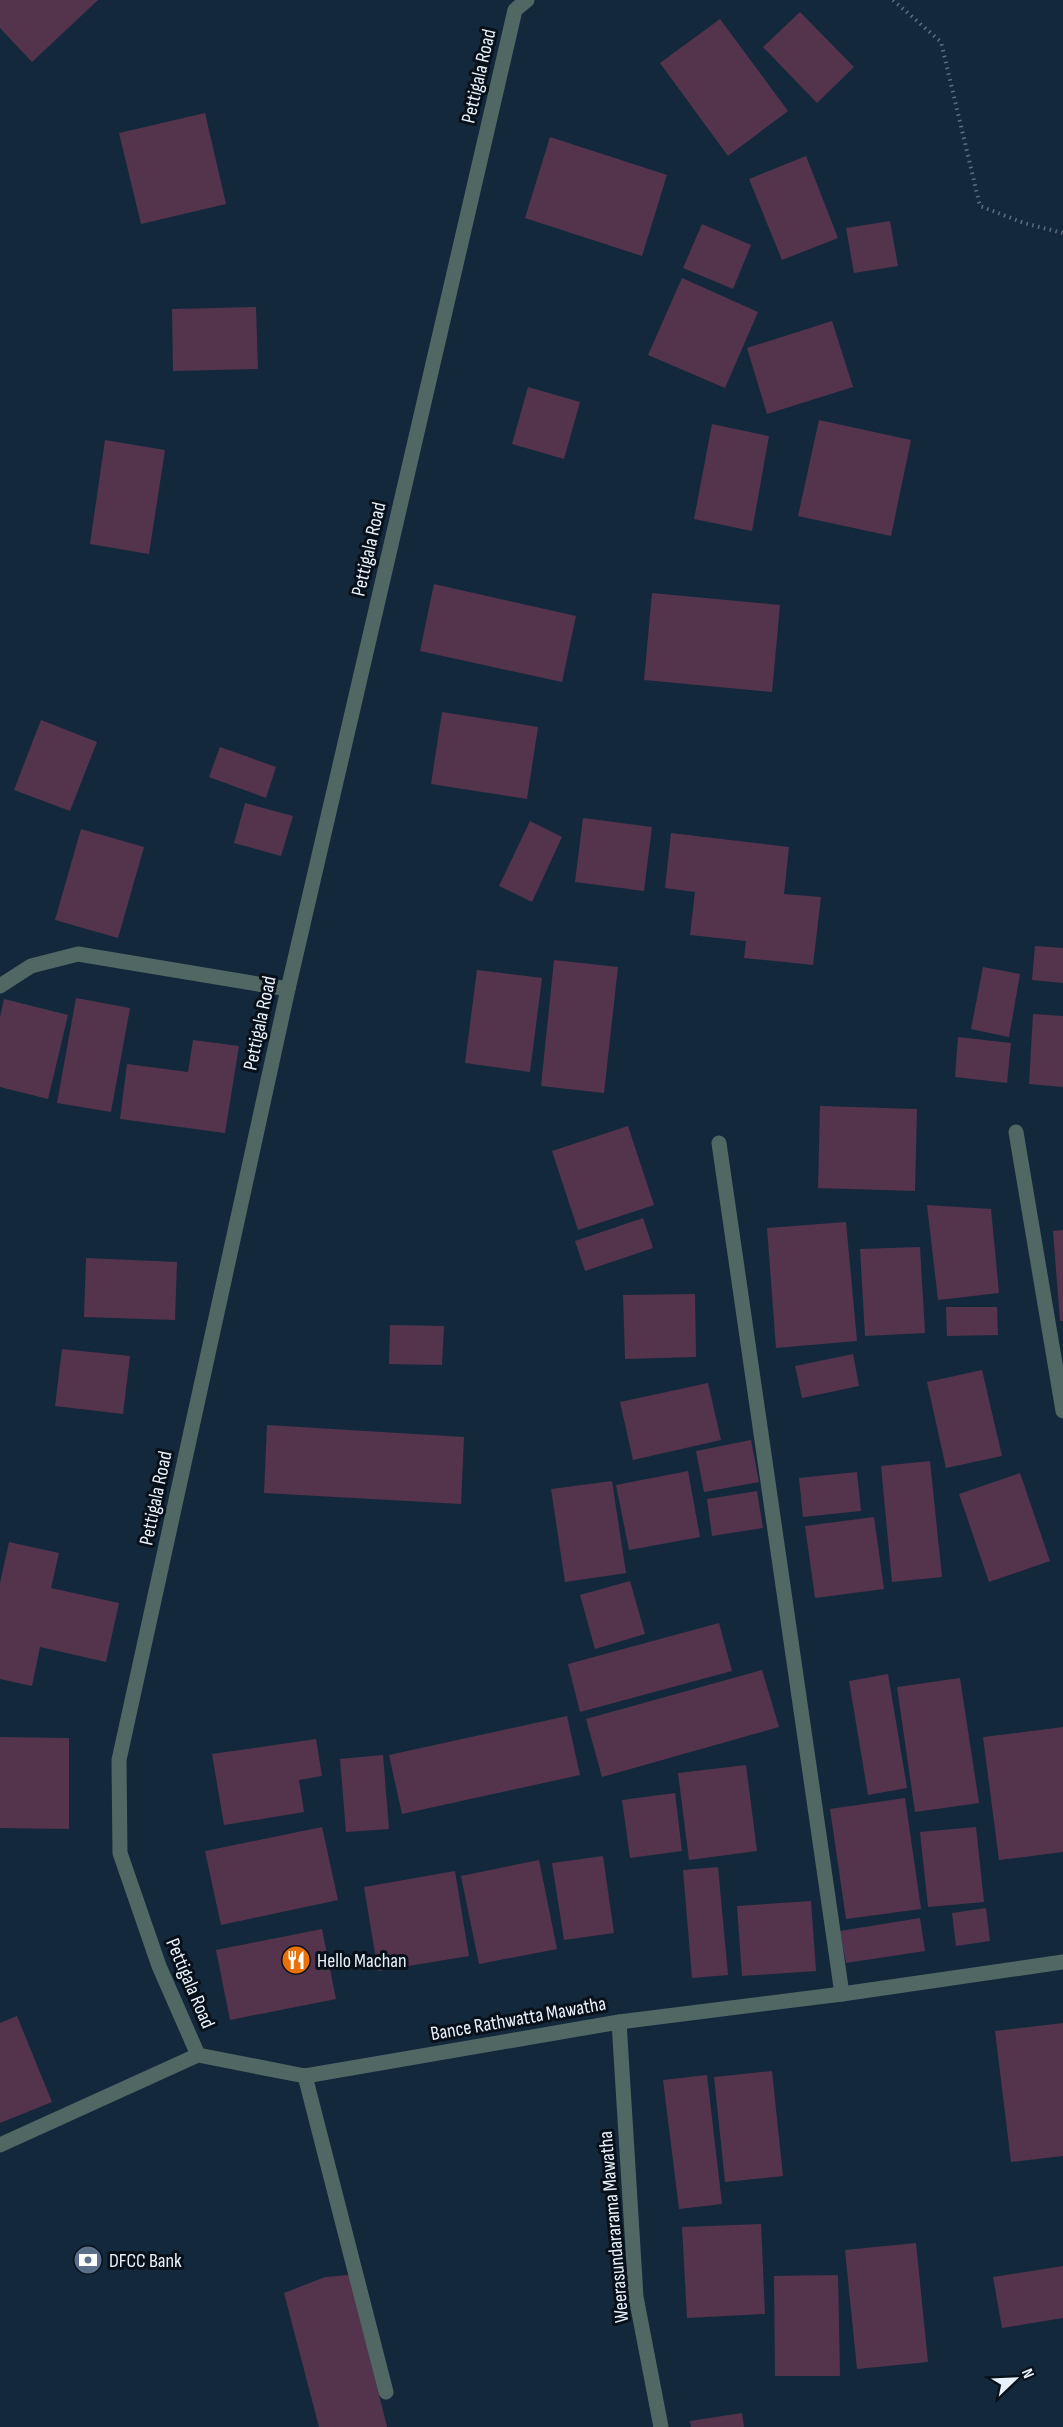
<svg xmlns="http://www.w3.org/2000/svg" width="1063" height="2427" font-family="'Sofia Sans Condensed',sans-serif">
<style>
.building{fill:#53344c}
.lines{fill:none;stroke-linecap:round;stroke-linejoin:round}
.path{stroke:#5d6e7f;stroke-width:4;stroke-dasharray:1.5 4.5;stroke-linecap:butt}
.minor{stroke:#516764;stroke-width:15}
.labels{text-anchor:middle;stroke-width:6;stroke-linejoin:round;paint-order:stroke}
.street-label{font-size:20px;fill:#e8f2fd;stroke:#081019}
.poi-label{font-size:20px;fill:#e8f2fd;stroke:#081019;text-anchor:start}
</style>
<rect width="100%" height="100%" fill="#14283c"/>
<g class="building">
<path d="M 0,0 L 98,0 L 32,62 L 0,28 Z"/>
<path d="M 800,12 L 854,67 L 817,103 L 763,47 Z"/>
<path d="M 720,19 L 788,111 L 728,156 L 660,63 Z"/>
<path d="M 205,113 L 226,204 L 141,224 L 119,133 Z"/>
<path d="M 550,137 L 667,175 L 642,256 L 525,218 Z"/>
<path d="M 806,156 L 838,238 L 782,260 L 749,179 Z"/>
<path d="M 890,221 L 898,266 L 854,273 L 846,228 Z"/>
<path d="M 702,224 L 751,245 L 733,289 L 683,268 Z"/>
<path d="M 682,278 L 758,312 L 725,388 L 648,355 Z"/>
<path d="M 256,307 L 258,369 L 173,371 L 172,309 Z"/>
<path d="M 832,321 L 853,387 L 767,414 L 747,348 Z"/>
<path d="M 528,387 L 580,402 L 564,459 L 512,444 Z"/>
<path d="M 819,420 L 911,440 L 891,536 L 798,516 Z"/>
<path d="M 712,424 L 769,436 L 752,531 L 694,519 Z"/>
<path d="M 105,440 L 165,450 L 149,554 L 90,544 Z"/>
<path d="M 434,584 L 576,616 L 562,682 L 420,651 Z"/>
<path d="M 652,593 L 780,605 L 772,692 L 644,680 Z"/>
<path d="M 442,712 L 538,727 L 527,799 L 431,784 Z"/>
<path d="M 41,720 L 97,742 L 70,811 L 14,790 Z"/>
<path d="M 220,747 L 276,767 L 266,798 L 209,777 Z"/>
<path d="M 245,803 L 293,816 L 281,856 L 234,843 Z"/>
<path d="M 583,818 L 652,827 L 644,891 L 575,882 Z"/>
<path d="M 530,821 L 562,837 L 532,902 L 499,886 Z"/>
<path d="M 81,829 L 144,847 L 118,938 L 55,920 Z"/>
<path d="M 671,833 L 789,847 L 784,894 L 821,897 L 813,965 L 744,958 L 746,941 L 690,935 L 695,892 L 665,888 Z"/>
<path d="M 1035,946 L 1063,948 L 1063,983 L 1032,980 Z"/>
<path d="M 554,960 L 618,967 L 604,1093 L 541,1086 Z"/>
<path d="M 983,967 L 1020,974 L 1009,1037 L 971,1029 Z"/>
<path d="M 477,970 L 542,978 L 530,1072 L 465,1063 Z"/>
<path d="M 76,998 L 130,1008 L 111,1112 L 57,1103 Z"/>
<path d="M 4,999 L 68,1015 L 48,1099 L 0,1087 L 0,1017 Z"/>
<path d="M 1033,1014 L 1063,1016 L 1063,1087 L 1029,1084 Z"/>
<path d="M 958,1037 L 1011,1043 L 1007,1083 L 955,1077 Z"/>
<path d="M 193,1040 L 239,1046 L 225,1133 L 120,1119 L 127,1064 L 188,1072 Z"/>
<path d="M 820,1106 L 917,1109 L 915,1191 L 818,1188 Z"/>
<path d="M 628,1126 L 654,1205 L 578,1230 L 552,1151 Z"/>
<path d="M 927,1205 L 991,1209 L 999,1293 L 938,1300 Z"/>
<path d="M 643,1218 L 653,1248 L 585,1271 L 575,1241 Z"/>
<path d="M 846,1222 L 857,1341 L 776,1348 L 767,1228 Z"/>
<path d="M 1063,1230 L 1063,1321 L 1060,1321 L 1053,1231 Z"/>
<path d="M 920,1247 L 925,1333 L 865,1336 L 860,1249 Z"/>
<path d="M 86,1258 L 177,1262 L 175,1320 L 84,1317 Z"/>
<path d="M 695,1294 L 696,1357 L 625,1359 L 623,1295 Z"/>
<path d="M 946,1307 L 997,1307 L 998,1335 L 947,1336 Z"/>
<path d="M 390,1325 L 444,1326 L 442,1365 L 389,1364 Z"/>
<path d="M 62,1349 L 130,1356 L 123,1414 L 55,1406 Z"/>
<path d="M 853,1354 L 859,1386 L 802,1398 L 795,1366 Z"/>
<path d="M 982,1370 L 1002,1456 L 946,1468 L 927,1382 Z"/>
<path d="M 708,1383 L 721,1440 L 633,1460 L 620,1402 Z"/>
<path d="M 267,1425 L 464,1437 L 461,1504 L 264,1493 Z"/>
<path d="M 751,1440 L 759,1482 L 704,1492 L 696,1451 Z"/>
<path d="M 930,1461 L 942,1577 L 892,1582 L 881,1466 Z"/>
<path d="M 688,1471 L 700,1537 L 629,1550 L 616,1485 Z"/>
<path d="M 857,1472 L 861,1511 L 803,1517 L 799,1478 Z"/>
<path d="M 1020,1473 L 1050,1561 L 989,1582 L 959,1494 Z"/>
<path d="M 612,1481 L 626,1573 L 565,1582 L 551,1489 Z"/>
<path d="M 757,1491 L 763,1528 L 712,1536 L 707,1499 Z"/>
<path d="M 874,1517 L 884,1589 L 815,1598 L 805,1526 Z"/>
<path d="M 9,1542 L 59,1553 L 51,1588 L 119,1603 L 106,1662 L 40,1647 L 32,1686 L 0,1679 L 0,1583 Z"/>
<path d="M 630,1581 L 645,1634 L 595,1649 L 580,1595 Z"/>
<path d="M 719,1623 L 732,1671 L 580,1712 L 568,1664 Z"/>
<path d="M 762,1670 L 779,1727 L 602,1777 L 586,1719 Z"/>
<path d="M 888,1674 L 907,1788 L 868,1795 L 849,1681 Z"/>
<path d="M 960,1678 L 979,1803 L 915,1812 L 897,1687 Z"/>
<path d="M 567,1716 L 580,1775 L 402,1814 L 389,1755 Z"/>
<path d="M 1063,1727 L 1063,1852 L 999,1860 L 983,1737 Z"/>
<path d="M 0,1737 L 69,1738 L 69,1829 L 0,1828 Z"/>
<path d="M 316,1739 L 322,1776 L 299,1780 L 304,1812 L 224,1825 L 212,1754 Z"/>
<path d="M 383,1755 L 389,1829 L 346,1832 L 340,1759 Z"/>
<path d="M 746,1765 L 757,1851 L 689,1860 L 678,1773 Z"/>
<path d="M 675,1793 L 682,1851 L 630,1858 L 622,1800 Z"/>
<path d="M 905,1798 L 921,1909 L 846,1919 L 830,1809 Z"/>
<path d="M 322,1827 L 338,1900 L 221,1925 L 205,1851 Z"/>
<path d="M 976,1827 L 984,1902 L 928,1907 L 920,1832 Z"/>
<path d="M 603,1856 L 614,1933 L 564,1940 L 552,1863 Z"/>
<path d="M 539,1860 L 557,1949 L 479,1964 L 461,1876 Z"/>
<path d="M 718,1867 L 728,1975 L 692,1978 L 683,1870 Z"/>
<path d="M 455,1871 L 469,1956 L 378,1971 L 364,1887 Z"/>
<path d="M 811,1901 L 816,1971 L 742,1976 L 737,1906 Z"/>
<path d="M 986,1908 L 990,1941 L 956,1946 L 952,1913 Z"/>
<path d="M 920,1918 L 925,1951 L 846,1963 L 840,1931 Z"/>
<path d="M 322,1929 L 336,1999 L 230,2020 L 216,1950 Z"/>
<path d="M 17,2016 L 52,2102 L 0,2123 L 0,2023 Z"/>
<path d="M 1063,2023 L 1063,2156 L 1011,2162 L 995,2031 Z"/>
<path d="M 772,2071 L 783,2176 L 725,2182 L 714,2077 Z"/>
<path d="M 707,2075 L 722,2204 L 679,2209 L 663,2080 Z"/>
<path d="M 761,2224 L 765,2314 L 687,2318 L 682,2227 Z"/>
<path d="M 916,2243 L 928,2362 L 857,2369 L 845,2250 Z"/>
<path d="M 1063,2266 L 1063,2318 L 1002,2328 L 993,2277 Z"/>
<path d="M 349,2275 L 387,2427 L 319,2427 L 284,2293 L 325,2277 Z"/>
<path d="M 838,2275 L 840,2376 L 775,2376 L 774,2276 Z"/>
<path d="M 742,2413 L 744,2427 L 691,2427 L 690,2421 Z"/>
</g>
<g class="lines">
<path class="path" d="M 893,0 L 941,42 L 980,206 L 1024,223 L 1063,233"/>
<g class="minor">
<path d="M 0,986 L 31,966 L 78,954 L 288,989"/>
<path d="M 1016,1132 L 1063,1411"/>
<path d="M 719,1143 L 842,1994"/>
<path d="M 619,2022 L 636,2297 L 661,2427"/>
<path d="M 198,2055 L 159,1966 L 120,1853 L 119,1760 L 288,989 L 515,10 L 527,0"/>
<path d="M 305,2076 L 386,2392"/>
<path d="M 0,2145 L 198,2055 L 305,2076 L 619,2022 L 842,1994 L 1063,1962"/>
</g>
</g>
<defs>
<g id="restaurant-disc" transform="scale(1.5)"><circle r="9.5" fill="#e8710a" stroke="#081019"/><path d="M-5-6h1v4h1v-4h1v4h1v-4h1v5L-1.5 .5V6h-2V.5L-5-1ZM5-6V6H3V1.5H1.5Q1.5-4 5-6Z" fill="#fff"/></g>
<g id="bank-disc" transform="scale(1.5)"><circle r="9.5" fill="#5c6f8a" stroke="#081019"/><path d="M-6-4H6V4H-6ZM0-2.3a2.3 2.3 0 1 0 0 4.6a2.3 2.3 0 1 0 0-4.6Z" fill="#fff"/></g>
</defs>
<g fill-rule="evenodd">
<use href="#restaurant-disc" x="296" y="1960"/>
<use href="#bank-disc" x="88" y="2260"/>
</g>
<g class="labels">
<g class="street-label">
<text transform="translate(478 76) rotate(-77)" y="7">Pettigala Road</text>
<text transform="translate(368 549) rotate(-77)" y="7">Pettigala Road</text>
<text transform="translate(259 1023) rotate(-78)" y="7">Pettigala Road</text>
<text transform="translate(155 1498) rotate(-78)" y="7">Pettigala Road</text>
<text transform="translate(191 1983) rotate(67)" y="7">Pettigala Road</text>
<text transform="translate(518 2018) rotate(-10)" y="7">Bance Rathwatta Mawatha</text>
<text transform="translate(613 2227) rotate(-95)" y="7">Weerasundararama Mawatha</text>
</g>
<g class="poi-label">
<text x="317" y="1967">Hello Machan</text>
<text x="109" y="2267">DFCC Bank</text>
</g>
</g>
<g transform="translate(1015 2379) rotate(67)" stroke="#081019" stroke-width="4.5" paint-order="stroke">
<path d="M0-4.5L10 22L0 15L-10 22Z" fill="#e8f2fd"/>
<text y="-9" font-size="16" font-weight="bold" text-anchor="middle" fill="#e8f2fd">N</text>
</g>
</svg>
